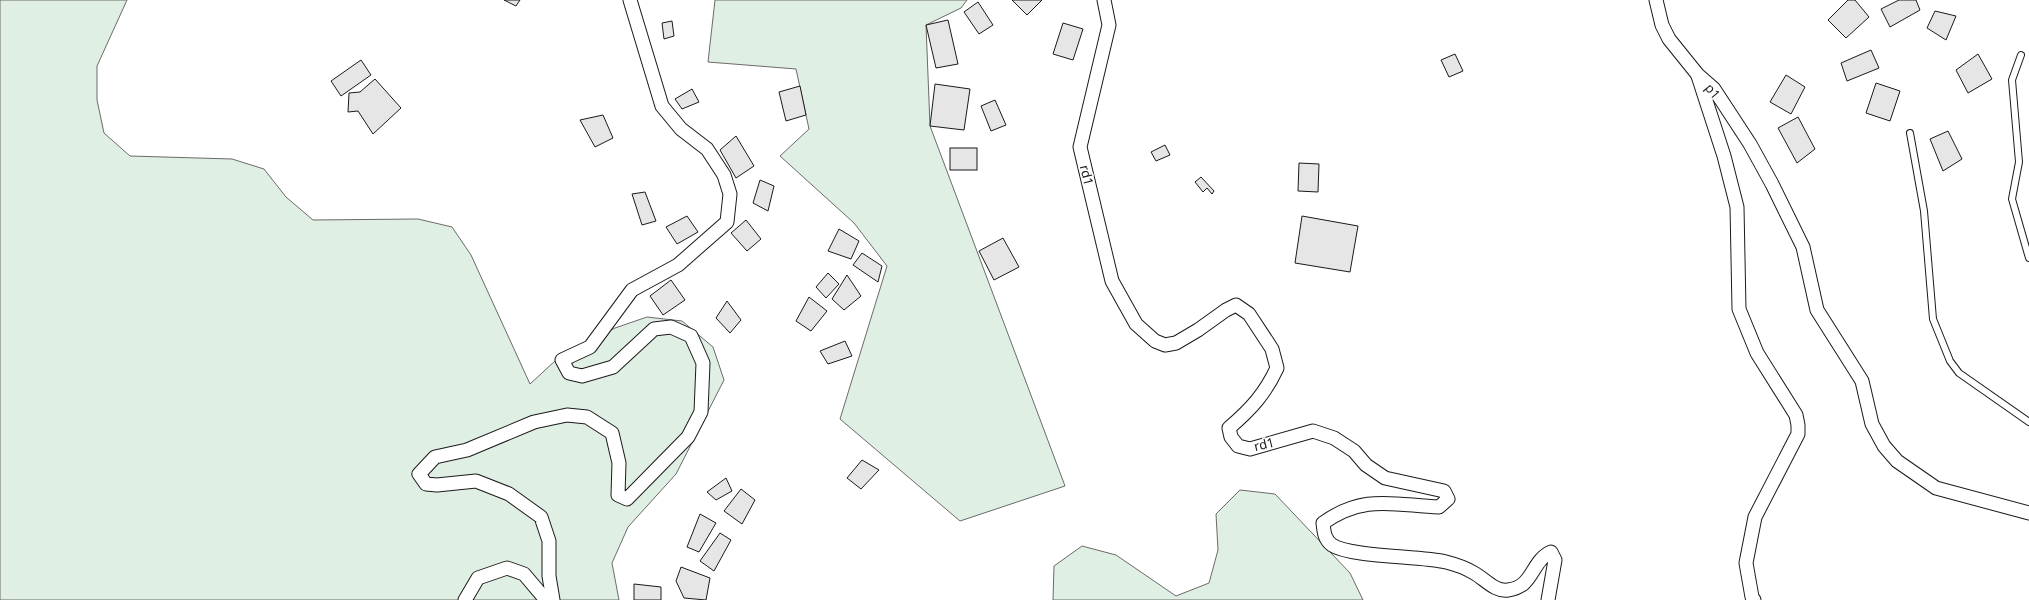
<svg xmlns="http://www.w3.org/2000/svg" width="2029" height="600" font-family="'Noto Sans',sans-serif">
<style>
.green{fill:#e0efe3;stroke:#6a6a6a}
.building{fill:#e6e6e6;stroke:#1a1a1a}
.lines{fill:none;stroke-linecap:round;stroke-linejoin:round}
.lane-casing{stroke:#1a1a1a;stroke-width:8}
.street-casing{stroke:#1a1a1a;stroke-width:15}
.lane{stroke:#fff;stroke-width:6}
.street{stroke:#fff;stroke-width:13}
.labels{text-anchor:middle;stroke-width:3;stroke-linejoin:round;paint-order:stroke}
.street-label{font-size:13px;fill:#1a1a1a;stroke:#fff}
</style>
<rect width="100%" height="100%" fill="#fff"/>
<g class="green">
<path d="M 0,0 L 127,0 L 97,66 L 97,100 L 104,133 L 130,156 L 232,159 L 264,169 L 286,197 L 313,220 L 418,219 L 452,227 L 471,255 L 530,384 L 556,360 L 615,328 L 647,317 L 682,321 L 713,347 L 724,380 L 676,474 L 628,527 L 612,563 L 619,600 L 0,600 Z"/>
<path d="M 715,0 L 967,0 L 961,8 L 926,25 L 930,126 L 1065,486 L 960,521 L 840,419 L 887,266 L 854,223 L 780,156 L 809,129 L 796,69 L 708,62 Z"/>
<path d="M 1240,490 L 1275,494 L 1350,573 L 1363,600 L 1053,600 L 1054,566 L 1082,546 L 1116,555 L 1176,596 L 1209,583 L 1218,550 L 1216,514 Z"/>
</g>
<g class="building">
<path d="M 504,0 L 520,0 L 516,6 Z"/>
<path d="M 1012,0 L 1042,0 L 1027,15 Z"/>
<path d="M 1848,0 L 1855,0 L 1869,17 L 1846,38 L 1828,20 Z"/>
<path d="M 1899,0 L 1916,0 L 1920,10 L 1890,27 L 1881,9 Z"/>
<path d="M 978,2 L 993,25 L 979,34 L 964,12 Z"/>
<path d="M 1935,11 L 1956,16 L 1946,40 L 1927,28 Z"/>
<path d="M 948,20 L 958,64 L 936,68 L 926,25 Z"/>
<path d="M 672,21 L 674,36 L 664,39 L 662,23 Z"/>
<path d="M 1063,23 L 1083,29 L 1073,60 L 1053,54 Z"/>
<path d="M 1871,50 L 1879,68 L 1847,81 L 1841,63 Z"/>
<path d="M 1455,54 L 1463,71 L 1449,77 L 1441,60 Z"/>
<path d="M 1978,54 L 1992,79 L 1968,93 L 1956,70 Z"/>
<path d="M 361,60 L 371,75 L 341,96 L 331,81 Z"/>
<path d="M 1786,75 L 1805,87 L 1791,114 L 1770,102 Z"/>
<path d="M 375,79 L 401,108 L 373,134 L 358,111 L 348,112 L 349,93 L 360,92 Z"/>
<path d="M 1876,83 L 1900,91 L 1890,121 L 1866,113 Z"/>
<path d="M 935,84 L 970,89 L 964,130 L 930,126 Z"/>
<path d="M 800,86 L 806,115 L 786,121 L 779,92 Z"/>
<path d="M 692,89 L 699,102 L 682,109 L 675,99 Z"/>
<path d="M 995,100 L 1006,125 L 991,131 L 981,106 Z"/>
<path d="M 603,115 L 613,138 L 595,147 L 580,120 Z"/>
<path d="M 1798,117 L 1815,149 L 1797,163 L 1778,128 Z"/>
<path d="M 1948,131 L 1962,159 L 1943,171 L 1930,139 Z"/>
<path d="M 736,136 L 754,166 L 736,178 L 720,150 Z"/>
<path d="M 1165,145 L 1170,155 L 1156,161 L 1151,152 Z"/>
<rect x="950" y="148" width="27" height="22"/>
<path d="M 1299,163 L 1319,164 L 1318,192 L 1298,191 Z"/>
<path d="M 1201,177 L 1214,191 L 1212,194 L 1207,188 L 1203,192 L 1195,182 Z"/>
<path d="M 760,180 L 774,186 L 768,211 L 753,203 Z"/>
<path d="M 645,192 L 656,221 L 642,225 L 632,194 Z"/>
<path d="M 687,216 L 698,232 L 677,244 L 666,227 Z"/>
<path d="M 1302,216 L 1358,226 L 1350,272 L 1295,263 Z"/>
<path d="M 746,220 L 761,239 L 747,251 L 731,233 Z"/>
<path d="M 839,229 L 859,241 L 851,259 L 828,251 Z"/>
<path d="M 1003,238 L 1019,267 L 994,280 L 979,251 Z"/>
<path d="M 862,253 L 882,266 L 878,282 L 853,265 Z"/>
<path d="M 828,273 L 839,284 L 826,298 L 816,287 Z"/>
<path d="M 847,275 L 861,296 L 844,310 L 832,299 Z"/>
<path d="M 671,280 L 685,300 L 663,315 L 650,296 Z"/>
<path d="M 809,297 L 827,311 L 811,331 L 796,321 Z"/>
<path d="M 727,301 L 741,320 L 730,333 L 716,318 Z"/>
<path d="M 845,341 L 852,356 L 828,364 L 820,351 Z"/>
<path d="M 862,460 L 879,470 L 861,489 L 847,478 Z"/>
<path d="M 726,478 L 732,491 L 716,500 L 707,492 Z"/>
<path d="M 741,489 L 755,500 L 742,524 L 724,511 Z"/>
<path d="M 700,514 L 716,523 L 699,552 L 687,547 Z"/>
<path d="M 720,533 L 731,540 L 714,571 L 700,561 Z"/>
<path d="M 681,567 L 710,578 L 706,600 L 684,598 L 676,581 Z"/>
<path d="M 634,584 L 661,587 L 661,600 L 634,600 Z"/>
</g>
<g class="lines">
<g class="lane-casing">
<g id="lane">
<path d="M 2021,55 L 2012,80 L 2019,162 L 2012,199 L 2029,258"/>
<path d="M 1910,133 L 1924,211 L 1933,319 L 1950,361 L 1959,373 L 2029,422"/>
</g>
</g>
<g class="street-casing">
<g id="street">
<path d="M 1104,0 L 1109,25 L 1080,147 L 1112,281 L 1136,324 L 1155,341 L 1165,345 L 1176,343 L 1198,330 L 1226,310 L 1236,305 L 1249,314 L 1272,349 L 1277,368 C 1265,394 1251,409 1229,428 L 1231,437 L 1238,446 L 1250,449 L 1313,431 L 1334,438 L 1354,451 L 1366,465 L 1385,478 L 1444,491 L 1448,499 L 1439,507 C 1393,505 1364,494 1323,523 C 1324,531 1324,539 1332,545 C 1350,557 1420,556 1446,562 C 1454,564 1466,568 1474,573 C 1485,579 1495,592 1508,590 C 1534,587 1531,561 1551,552 L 1555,560 L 1548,600"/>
<path d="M 1656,0 L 1662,25 L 1669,39 L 1698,75 L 1714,89 L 1750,144 L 1772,184 L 1803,247 L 1817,310 L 1862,381 L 1872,424 L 1884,446 L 1897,461 L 1936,488 L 2029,513"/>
<path d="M 1698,76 L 1724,156 L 1737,207 L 1739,309 L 1757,353 L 1796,415 L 1798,425 L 1798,434 L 1755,517 L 1746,563 L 1752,597 L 1754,600"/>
<path d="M 465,600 L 478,578 L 507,568 L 524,574 L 546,600"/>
<path d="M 553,600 L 549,576 L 549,541 L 541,517 L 509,494 L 476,481 L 437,485 L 426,484 L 419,474 L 435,457 L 467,450 L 534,422 L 567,415 L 587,417 L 612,433 L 619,463 L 618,495 L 627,499 L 688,437 L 701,412 L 703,363 L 691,336 L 671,327 L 654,329 L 613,367 L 582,376 L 569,373 L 562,360 L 590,347 L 632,290 L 678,265 L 727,222 L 730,194 L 724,175 L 707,149 L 681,129 L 662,106 L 630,0"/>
</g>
</g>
<use href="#lane" class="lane"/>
<use href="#street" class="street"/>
</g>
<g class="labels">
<g class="street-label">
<text transform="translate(1713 91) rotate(50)" y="5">p1</text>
<text transform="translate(1087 175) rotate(76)" y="5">rd1</text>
<text transform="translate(1264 444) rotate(-14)" y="5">rd1</text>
</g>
</g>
</svg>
